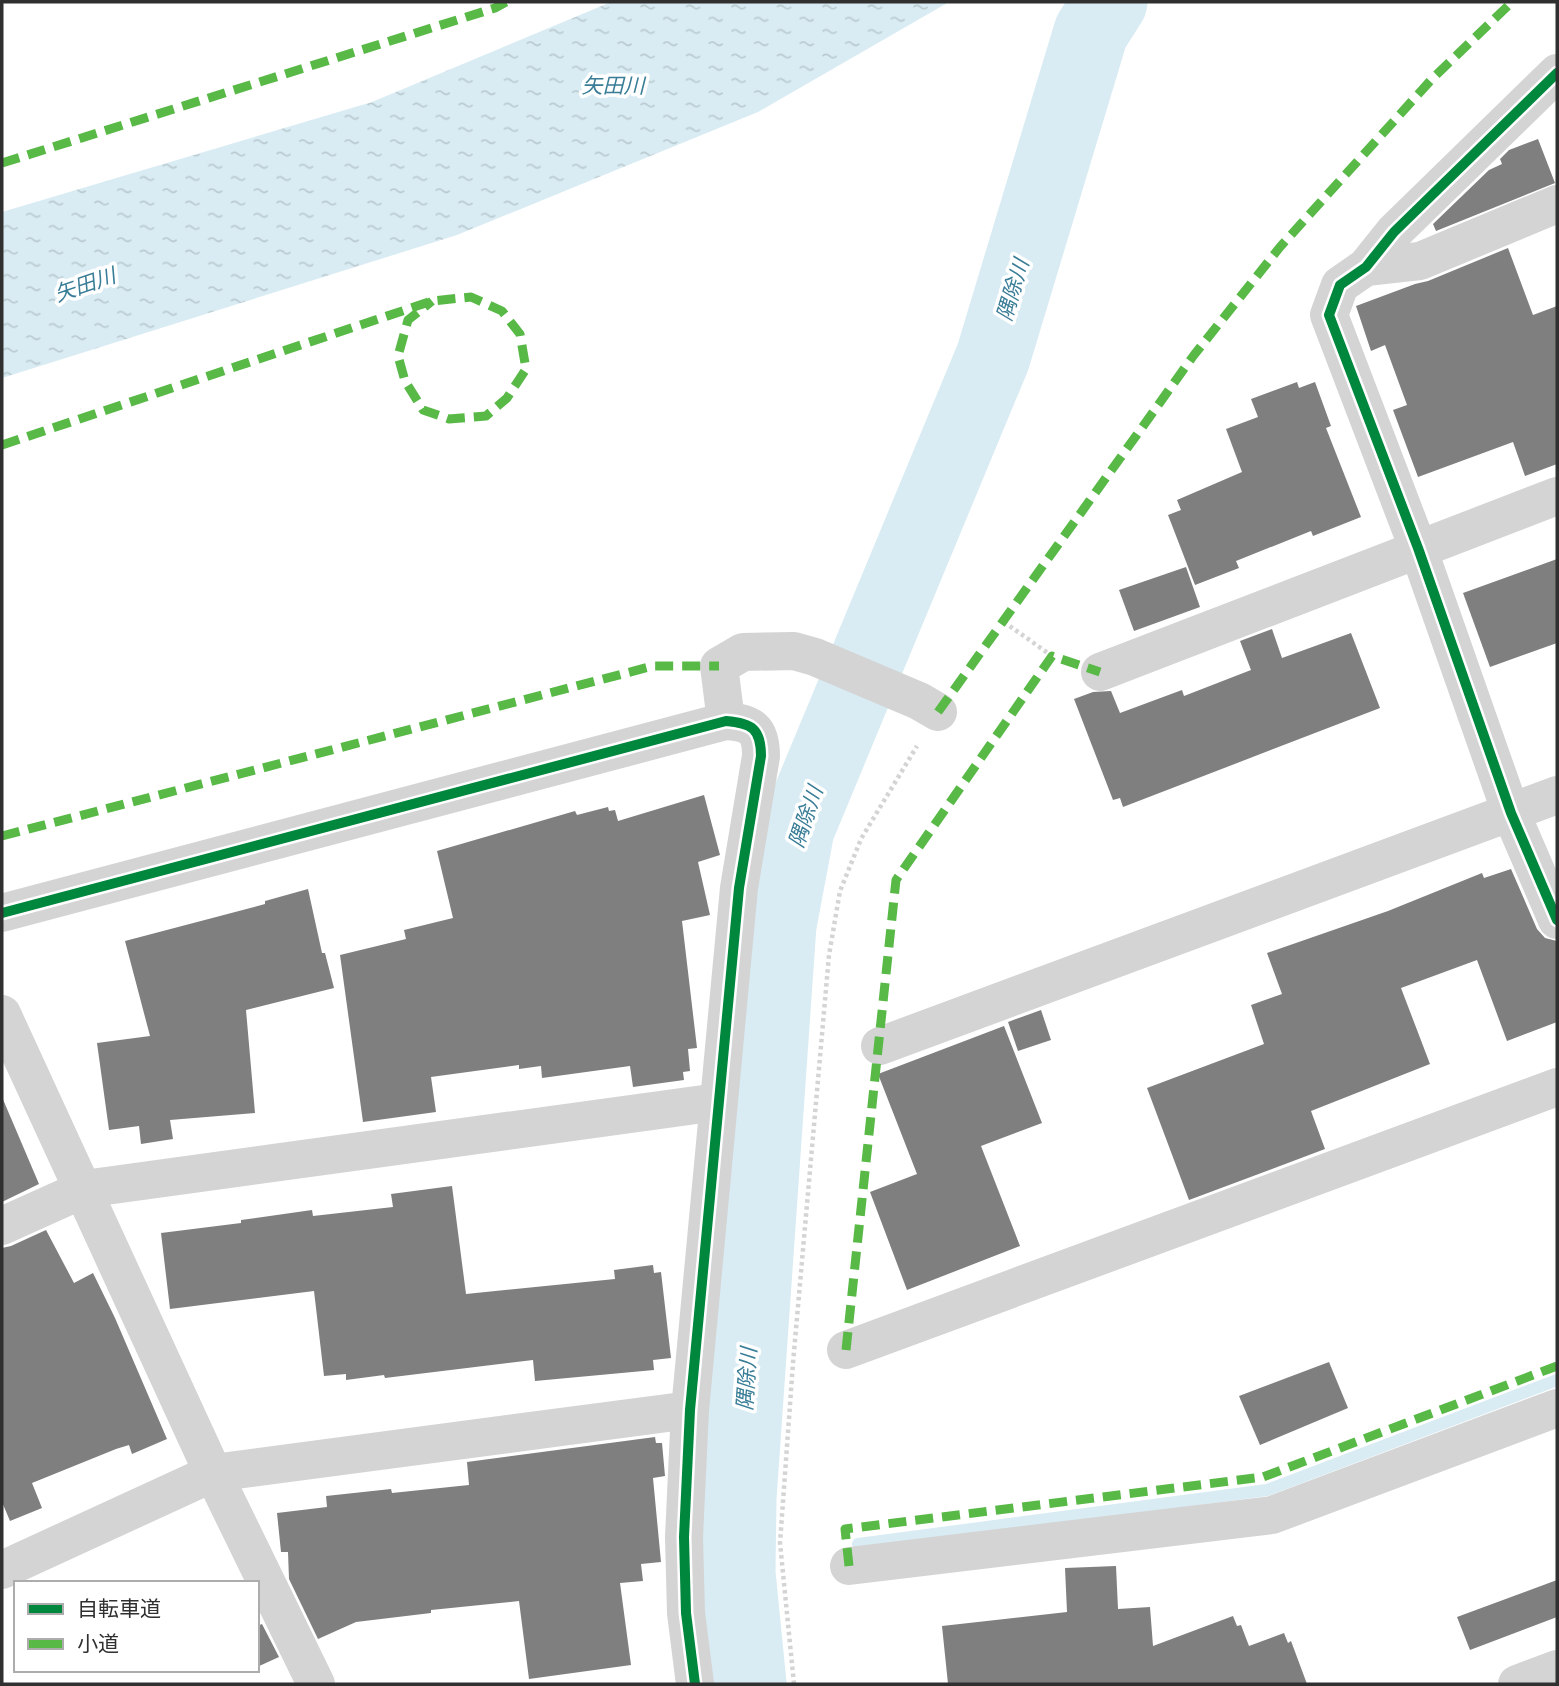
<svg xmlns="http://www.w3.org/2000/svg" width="1559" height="1686" font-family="Montserrat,'Noto Sans JP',sans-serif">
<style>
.water{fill:url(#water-ripples)}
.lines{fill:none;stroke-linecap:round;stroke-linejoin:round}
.stream{stroke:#d9ecf3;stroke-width:12}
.river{stroke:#d9ecf3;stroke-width:75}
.building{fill:#7f7f7f}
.path{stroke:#d4d4d4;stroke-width:4.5;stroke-dasharray:3.5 3.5;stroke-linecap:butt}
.minor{stroke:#d4d4d4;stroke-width:38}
.quiet{stroke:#58b947;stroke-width:9;stroke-dasharray:18 9;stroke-linecap:butt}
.cycleway-casing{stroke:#fff;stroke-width:15}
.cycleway{stroke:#00873e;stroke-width:10}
.labels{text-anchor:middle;stroke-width:7;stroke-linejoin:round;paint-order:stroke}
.water-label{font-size:21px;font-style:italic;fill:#397d97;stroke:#fff}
</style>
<defs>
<pattern id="water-ripples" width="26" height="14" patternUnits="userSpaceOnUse" patternTransform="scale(1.75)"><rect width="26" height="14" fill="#d9ecf3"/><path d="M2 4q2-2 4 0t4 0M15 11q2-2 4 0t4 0" fill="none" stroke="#bbcbd1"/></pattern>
</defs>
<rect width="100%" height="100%" fill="#fff"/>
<path class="water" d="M 611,2 L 949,2 L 758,112 L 457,235 L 2,378 L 2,212 L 372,102 Z"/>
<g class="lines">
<path class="stream" d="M 858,1544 L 1267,1490 L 1557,1380"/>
<path class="river" d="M 749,1684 L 738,1573 L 739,1498 L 779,925 L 797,829 L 993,357 L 1091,32 L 1110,2"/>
</g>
<g class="building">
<path d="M 1538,139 L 1555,183 L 1436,231 L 1433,224 L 1489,170 L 1502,164 L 1500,159 L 1509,150 Z"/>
<path d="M 1508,248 L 1533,315 L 1557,306 L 1557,464 L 1525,476 L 1513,442 L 1418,477 L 1393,410 L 1407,405 L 1385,345 L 1371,351 L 1356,306 L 1415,284 L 1428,281 Z"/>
<path d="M 1297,382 L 1299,388 L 1315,382 L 1331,426 L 1326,428 L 1361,517 L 1313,536 L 1311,531 L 1236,561 L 1239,568 L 1195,585 L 1168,515 L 1181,510 L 1177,500 L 1242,472 L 1226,429 L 1258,417 L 1251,399 Z"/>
<path d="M 1557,559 L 1557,643 L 1490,667 L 1463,593 Z"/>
<path d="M 1186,567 L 1200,607 L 1134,631 L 1119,590 Z"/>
<path d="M 1272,629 L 1282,658 L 1351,633 L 1380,708 L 1123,807 L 1120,798 L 1113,800 L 1074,699 L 1093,692 L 1111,691 L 1120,713 L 1182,690 L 1184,696 L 1251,670 L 1240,641 Z"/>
<path d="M 704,795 L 720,855 L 698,862 L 710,915 L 682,921 L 697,1048 L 688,1049 L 690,1071 L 683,1072 L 684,1080 L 633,1087 L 630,1066 L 542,1078 L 541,1066 L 519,1069 L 519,1065 L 431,1077 L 436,1112 L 363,1122 L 340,955 L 406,939 L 404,930 L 453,918 L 437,851 L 575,811 L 577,815 L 608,807 L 609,811 L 615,810 L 618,821 Z"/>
<path d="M 1511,869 L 1537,929 L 1545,938 L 1557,941 L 1557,1022 L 1507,1041 L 1477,960 L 1401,988 L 1430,1064 L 1311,1111 L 1325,1149 L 1189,1200 L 1147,1088 L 1264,1044 L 1251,1005 L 1282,994 L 1267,953 L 1388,911 L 1482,873 L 1484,878 Z"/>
<path d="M 308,889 L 322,953 L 325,953 L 334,988 L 246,1010 L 255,1113 L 170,1120 L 173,1139 L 141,1144 L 139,1126 L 109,1130 L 97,1043 L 150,1036 L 125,941 L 265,904 L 265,901 Z"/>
<path d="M 1041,1010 L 1051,1040 L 1018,1051 L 1008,1022 Z"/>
<path d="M 1004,1026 L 1042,1123 L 981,1146 L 1020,1246 L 907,1290 L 870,1192 L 917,1174 L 878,1074 Z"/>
<path d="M 2,1097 L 39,1184 L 2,1202 Z"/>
<path d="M 452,1186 L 466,1294 L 615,1279 L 614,1270 L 653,1265 L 654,1273 L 661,1272 L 671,1358 L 653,1360 L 654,1370 L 535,1381 L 533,1360 L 385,1378 L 384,1375 L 346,1380 L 346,1374 L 324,1376 L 314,1291 L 170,1309 L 161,1233 L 241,1223 L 241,1220 L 312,1210 L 313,1216 L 393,1207 L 391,1194 Z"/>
<path d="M 46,1230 L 74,1283 L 93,1273 L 115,1318 L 167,1439 L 132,1454 L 129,1445 L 116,1449 L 32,1483 L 42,1508 L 10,1521 L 2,1502 L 2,1248 L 11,1246 Z"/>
<path d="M 1329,1362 L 1348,1408 L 1260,1445 L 1239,1396 Z"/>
<path d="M 655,1437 L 656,1443 L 662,1443 L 665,1476 L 653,1478 L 661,1562 L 641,1564 L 643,1581 L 620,1583 L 631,1665 L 529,1679 L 519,1601 L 431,1610 L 431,1613 L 356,1622 L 318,1639 L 289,1579 L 288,1552 L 281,1552 L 277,1513 L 327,1507 L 326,1496 L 391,1489 L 392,1493 L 469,1485 L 467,1462 Z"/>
<path d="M 1116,1566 L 1118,1609 L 1150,1607 L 1153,1646 L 1233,1616 L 1237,1626 L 1241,1625 L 1249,1646 L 1284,1633 L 1288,1643 L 1291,1641 L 1307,1684 L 948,1684 L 942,1626 L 1067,1612 L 1065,1568 Z"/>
<path d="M 1557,1580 L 1557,1617 L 1470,1650 L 1457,1617 Z"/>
<path d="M 262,1624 L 279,1657 L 257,1667 L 257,1626 Z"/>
</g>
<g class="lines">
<g class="path">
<path d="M 1004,622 L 1052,656"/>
<path d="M 794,1684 L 780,1543 L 793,1363 L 829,955 L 840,891 L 861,839 L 917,746"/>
</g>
<g class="minor">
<path d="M 1557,73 L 1394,232 L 1366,267 L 1340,285 L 1329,315 L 1418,548 L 1511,813 L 1557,920"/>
<path d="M 1366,267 L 1420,261 L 1557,204"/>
<path d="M 1100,672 L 1557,496"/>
<path d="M 726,721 L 719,666 L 743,652 L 794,651 L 815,657 L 919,701 L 938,712"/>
<path d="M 2,913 L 726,721 C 752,723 761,729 761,756 L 739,888 L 690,1410 L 684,1537 L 686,1613 L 695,1684"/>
<path d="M 2,1014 L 213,1473 L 316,1684"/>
<path d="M 880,1046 L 1557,795"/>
<path d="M 2,1226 L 84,1189 L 718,1102"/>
<path d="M 846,1350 L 1557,1087"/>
<path d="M 849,1566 L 1272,1515 L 1557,1408"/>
<path d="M 2,1570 L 213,1473 L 690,1410"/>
<path d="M 1517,1684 L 1557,1669"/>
</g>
<g class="quiet">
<path d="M 2,163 L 495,8 L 506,2"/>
<path d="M 2,445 L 432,301 L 471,297 L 502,311 L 520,334 L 526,369 L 507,398 L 486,416 L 449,419 L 423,410 L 405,381 L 398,356 L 408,320 L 432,301"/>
<path d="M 938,712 L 1194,355 L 1280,247 L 1431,80 L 1512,2"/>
<path d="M 2,836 L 653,666 L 719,666"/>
<path d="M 846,1350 L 896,880 L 1052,656 L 1100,672"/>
<path d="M 849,1566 L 845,1529 L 1263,1477 L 1557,1366"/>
</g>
<g class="cycleway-casing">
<g id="cycleway">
<path d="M 1557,73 L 1394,232 L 1366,267 L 1340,285 L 1329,315 L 1418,548 L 1511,813 L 1557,920"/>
<path d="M 2,913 L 726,721 C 752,723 761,729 761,756 L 739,888 L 690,1410 L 684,1537 L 686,1613 L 695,1684"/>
</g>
</g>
<use href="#cycleway" class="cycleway"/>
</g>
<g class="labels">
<g class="water-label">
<text x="613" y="93">矢田川</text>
<text transform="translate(85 285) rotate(-19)" y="7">矢田川</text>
<text transform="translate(1013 290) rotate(-73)" y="7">隅除川</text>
<text transform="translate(806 817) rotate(-71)" y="7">隅除川</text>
<text transform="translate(747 1379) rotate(-86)" y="7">隅除川</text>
</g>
</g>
<rect width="1559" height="1686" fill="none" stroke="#303030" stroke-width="7"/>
<rect x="14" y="1581" width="245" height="91" fill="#ffffff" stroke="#acacac" stroke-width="2"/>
<rect x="28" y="1604" width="35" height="10" fill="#00873e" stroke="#acacac" stroke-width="2"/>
<text x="77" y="1616" font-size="21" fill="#303030">自転車道</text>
<rect x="28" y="1639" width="35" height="10" fill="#58b947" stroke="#acacac" stroke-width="2"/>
<text x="77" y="1651" font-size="21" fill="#303030">小道</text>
</svg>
